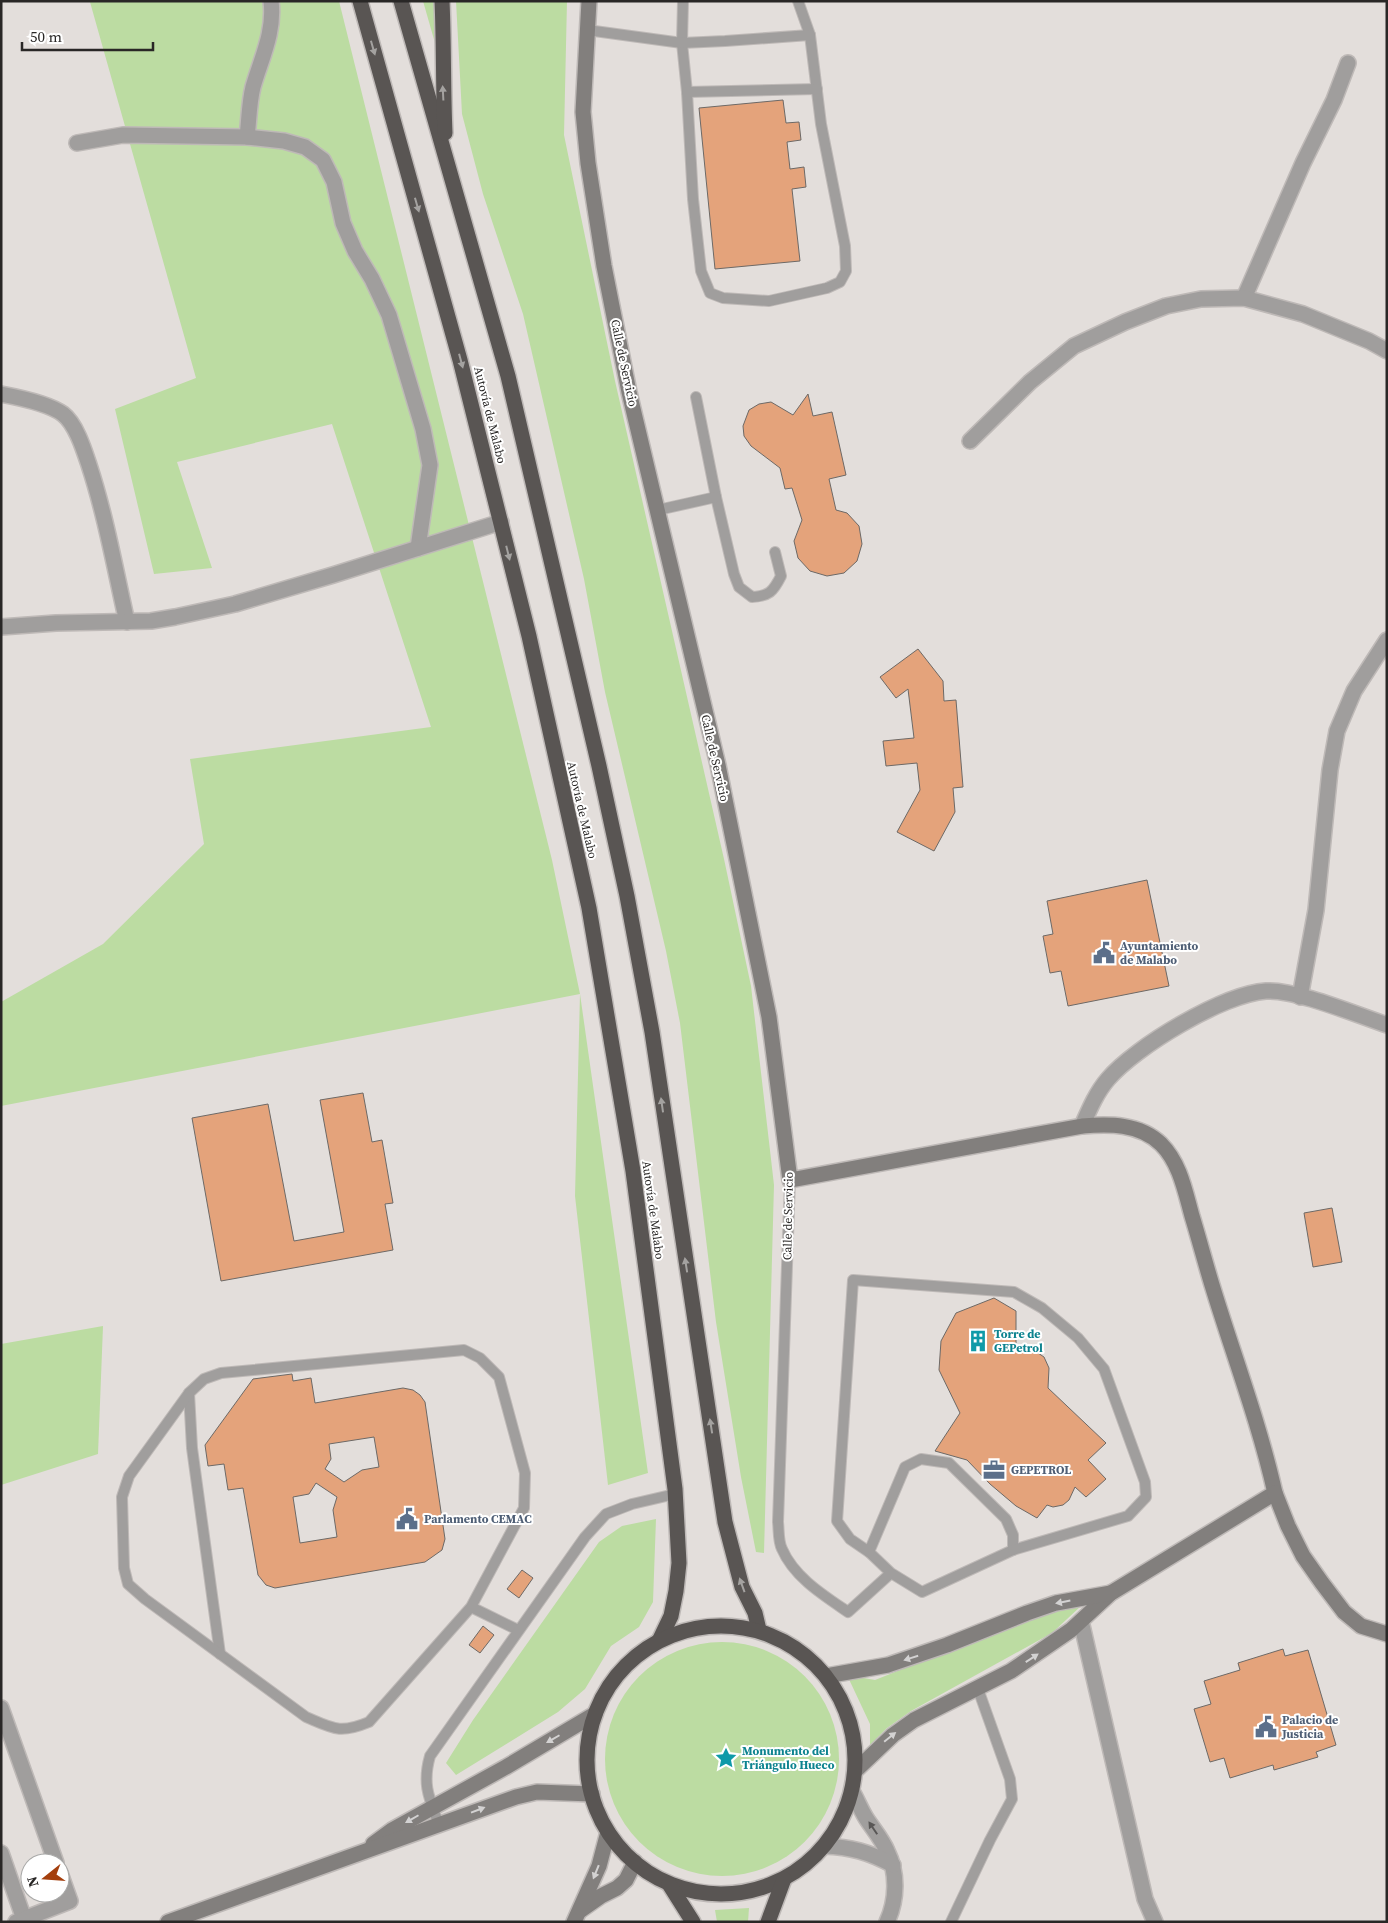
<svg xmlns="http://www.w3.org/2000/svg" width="1388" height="1923" font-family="'Source Serif 4',serif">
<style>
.green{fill:#bcdca2}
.building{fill:#e4a37b;stroke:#6d6966;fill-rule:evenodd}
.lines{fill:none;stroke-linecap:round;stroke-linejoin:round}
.lane-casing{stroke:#beb9b7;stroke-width:12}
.street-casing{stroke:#beb9b7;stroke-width:18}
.secondary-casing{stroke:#beb9b7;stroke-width:18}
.highway-casing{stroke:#beb9b7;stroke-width:18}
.lane{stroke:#a09e9d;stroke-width:10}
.street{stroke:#a09e9d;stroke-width:15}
.secondary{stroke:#827f7d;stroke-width:15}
.highway{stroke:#595553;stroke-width:15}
.oneway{fill:#a4a2a0}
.oneway2{fill:#d3d2d2}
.oneway3{fill:#595756}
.labels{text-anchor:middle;stroke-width:4;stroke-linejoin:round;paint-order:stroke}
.street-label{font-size:12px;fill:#292726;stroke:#fff}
.service-label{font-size:12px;font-weight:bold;fill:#4e5e75;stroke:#fff;text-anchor:start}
.culture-label{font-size:12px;font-weight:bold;fill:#0d838f;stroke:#fff;text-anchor:start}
</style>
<rect width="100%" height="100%" fill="#e3dedb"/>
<g class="green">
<path d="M 339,1 L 552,860 L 580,994 L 648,1473 L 608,1485 L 575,1196 L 580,994 L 1,1106 L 1,1002 L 103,944 L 204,844 L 190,759 L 431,727 L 332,424 L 177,462 L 212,568 L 154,574 L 115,409 L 196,378 L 90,2 Z"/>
<path d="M 423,1 L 438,1 L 437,50 Z"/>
<path d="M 456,1 L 567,1 L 564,135 L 615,381 L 724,859 L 751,986 L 774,1185 L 764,1553 L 756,1552 L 741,1477 L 716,1322 L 680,1023 L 666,951 L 605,692 L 584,579 L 523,314 L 483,194 L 462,114 Z"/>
<path d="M 103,1326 L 98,1454 L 1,1485 L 1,1344 Z"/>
<path d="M 656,1519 L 653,1602 L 639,1627 L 611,1646 L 585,1689 L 558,1712 L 456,1775 L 446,1763 L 473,1720 L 599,1542 L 622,1526 Z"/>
<path d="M 1081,1606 L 1052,1633 L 911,1711 L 887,1728 L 870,1745 L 870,1724 L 847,1675 L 875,1680 L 1053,1609 Z"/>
<circle cx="722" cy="1759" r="117"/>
<path d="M 749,1908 L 748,1922 L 717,1922 L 715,1910 Z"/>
</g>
<g class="building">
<path d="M 783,100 L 786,123 L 799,122 L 801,140 L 787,142 L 790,169 L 804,167 L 806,187 L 792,189 L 800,261 L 715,269 L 699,108 Z"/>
<path d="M 808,394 L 813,416 L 832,412 L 846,475 L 829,479 L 836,510 L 847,513 L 859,526 L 862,544 L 857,561 L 844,573 L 827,576 L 810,571 L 798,558 L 794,541 L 802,520 L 792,488 L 785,489 L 780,468 L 751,446 L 744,436 L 743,426 L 749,410 L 759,404 L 771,402 L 793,415 Z"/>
<path d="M 918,649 L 943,681 L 944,701 L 956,700 L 963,787 L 953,788 L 955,812 L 934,851 L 897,832 L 920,790 L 917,763 L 886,766 L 883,741 L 914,738 L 908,689 L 896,698 L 880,677 Z"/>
<path d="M 1147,880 L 1169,986 L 1068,1006 L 1061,971 L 1050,973 L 1043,936 L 1053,934 L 1047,901 Z"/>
<path d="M 363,1093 L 372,1142 L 382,1140 L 393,1203 L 385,1204 L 393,1250 L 221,1281 L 192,1118 L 268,1104 L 294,1241 L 344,1232 L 320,1100 Z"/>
<path d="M 1332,1208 L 1342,1262 L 1313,1267 L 1304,1213 Z"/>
<path d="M 994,1298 L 1016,1311 L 1016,1349 L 1032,1349 L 1044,1357 L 1049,1368 L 1048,1388 L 1106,1443 L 1088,1460 L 1106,1479 L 1086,1497 L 1075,1487 L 1069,1500 L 1063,1505 L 1053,1507 L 1047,1505 L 1037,1518 L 1016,1506 L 990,1484 L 967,1460 L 935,1451 L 960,1413 L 939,1370 L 941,1341 L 956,1313 Z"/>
<path d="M 292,1374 L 293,1381 L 311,1378 L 315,1403 L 403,1388 L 413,1390 L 420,1395 L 425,1402 L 445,1539 L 442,1550 L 425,1562 L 275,1588 L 266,1585 L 258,1575 L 243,1488 L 228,1490 L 224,1464 L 208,1466 L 205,1445 L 253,1379 ZM 374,1437 L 379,1467 L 362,1470 L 344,1482 L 325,1469 L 331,1459 L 329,1444 ZM 316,1483 L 337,1497 L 333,1510 L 337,1537 L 300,1543 L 293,1497 L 309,1494 Z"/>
<path d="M 522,1570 L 533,1578 L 519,1598 L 507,1589 Z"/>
<path d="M 483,1626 L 494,1635 L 480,1653 L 469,1645 Z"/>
<path d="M 1283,1649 L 1285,1656 L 1308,1650 L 1336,1745 L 1316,1752 L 1318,1757 L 1274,1770 L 1273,1765 L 1230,1778 L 1224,1758 L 1210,1762 L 1194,1709 L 1211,1704 L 1204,1681 L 1240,1670 L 1238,1663 Z"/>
</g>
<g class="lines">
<g class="lane-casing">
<g id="lane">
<path d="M 683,1 L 682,43 L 687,92 L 693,199 L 701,271 L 710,293 L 723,298 L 769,301 L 827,288 L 840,282 L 846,271 L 845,246 L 821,124 L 810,35 L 798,1"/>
<path d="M 587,30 L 682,43 L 725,41 L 810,35"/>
<path d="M 687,92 L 817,89"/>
<path d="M 696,397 L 716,497 L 734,574 L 739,587 L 752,597 C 769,596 773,592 781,576 L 775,552"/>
<path d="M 658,510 L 716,497"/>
<path d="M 790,1180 L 778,1522 C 779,1530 778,1541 782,1549 C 794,1577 823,1595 848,1612 L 891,1573 L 922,1592 L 1013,1550 L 1013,1535 L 1006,1519 L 949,1463 L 921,1459 L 905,1467 L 869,1552 L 891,1573"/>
<path d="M 189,1393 L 192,1448 L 220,1654"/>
<path d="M 869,1552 L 850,1539 L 837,1521 L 853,1280 L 1014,1292 L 1042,1308 L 1078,1338 L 1104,1369 L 1145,1482 L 1146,1497 L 1128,1516 L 1013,1550"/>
<path d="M 471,1607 L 524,1508 L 525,1473 L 499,1377 L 480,1358 L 464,1350 L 221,1373 L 204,1379 L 189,1393 L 129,1476 L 122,1497 L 124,1568 L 128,1584 L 145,1599 L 306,1717 C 334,1729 340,1734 369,1722 L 471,1607 L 518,1630"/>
<path d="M 439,1825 C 429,1798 422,1784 430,1756 L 585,1537 L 606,1514 L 632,1504 L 675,1494"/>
<path d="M 951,1922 L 990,1840 L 1012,1799 L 1010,1779 L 978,1689"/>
</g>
</g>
<g class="street-casing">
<g id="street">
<path d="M 247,137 C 249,121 249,103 253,87 C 261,59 275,32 271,1"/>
<path d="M 77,143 L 123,135 L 247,137 L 284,141 L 305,147 L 323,160 L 334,182 L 343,223 L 355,251 L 372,279 L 389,315 L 423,429 L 430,465 L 418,548"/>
<path d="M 1244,298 L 1303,163 L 1334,100 L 1348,63"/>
<path d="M 1,394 C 17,397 50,404 63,414 C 76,424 84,450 89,465 C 106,517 115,569 127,622"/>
<path d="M 970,441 L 1030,382 L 1074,346 L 1125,322 L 1166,306 L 1201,299 L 1244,298 L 1303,314 L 1369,341 L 1387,351"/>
<path d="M 1,627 L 56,623 L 151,621 L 175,617 L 235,604 L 333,575 L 501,522"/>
<path d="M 1300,997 L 1316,910 L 1330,770 L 1337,731 L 1354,691 L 1387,640"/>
<path d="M 1082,1126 C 1089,1110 1096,1093 1108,1079 C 1135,1047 1223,994 1266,991 C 1295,989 1357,1015 1387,1025"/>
<path d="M 1081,1621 L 1145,1899 L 1155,1922"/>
<path d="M 1,1708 L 56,1863"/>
<path d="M 852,1791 C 857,1800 861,1810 866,1818 C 873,1829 882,1839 887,1851 C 898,1873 897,1900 887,1922"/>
<path d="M 824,1846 C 851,1847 869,1852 893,1865"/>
<path d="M 1,1853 L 24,1919 L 16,1922"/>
<path d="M 24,1919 L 70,1901 L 60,1873"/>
</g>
</g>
<g class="secondary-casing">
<g id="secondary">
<path d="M 589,1 L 583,112 L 588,163 L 604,266 L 629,392 L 718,765 L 769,1017 L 790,1180 L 1082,1126 C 1109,1124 1139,1123 1161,1144 C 1180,1163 1185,1191 1192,1216 C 1199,1239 1205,1262 1212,1285 C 1233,1354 1259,1422 1275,1493 L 1111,1593 L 1071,1630 L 1011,1671 L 914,1720 L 893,1735 L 855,1771"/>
<path d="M 1275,1493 L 1288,1526 L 1303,1556 L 1322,1583 L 1344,1612 L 1361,1626 L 1387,1634"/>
<path d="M 826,1676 L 888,1665 L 947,1645 L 1027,1613 L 1056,1603 L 1111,1593"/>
<path d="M 373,1844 L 392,1830 L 506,1767 L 595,1714"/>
<path d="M 581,1910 L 601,1896 L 617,1888 L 626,1880 L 635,1862"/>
<path d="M 168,1922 L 516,1797 L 537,1792 L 592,1794"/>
<path d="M 574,1922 L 599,1866 L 608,1832"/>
</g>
</g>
<g class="highway-casing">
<g id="highway">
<path d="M 360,1 L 460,360 L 529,636 L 589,908 L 633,1171 L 675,1489 L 679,1563 L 676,1591 L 671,1616 L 660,1639"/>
<path d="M 401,1 L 508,376 L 599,766 L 627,896 L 652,1032 L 725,1522 L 742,1587 L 755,1613 L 759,1630"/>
<path d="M 442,1 C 444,45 443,89 445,133"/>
<circle cx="721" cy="1760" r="134"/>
<path d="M 669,1884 L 693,1922"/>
<path d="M 768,1922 L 784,1879"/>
</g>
</g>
<use href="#lane" class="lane"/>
<use href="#street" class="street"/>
<use href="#secondary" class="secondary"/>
<use href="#highway" class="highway"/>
</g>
<defs><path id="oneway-solid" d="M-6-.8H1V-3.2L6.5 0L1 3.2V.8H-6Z" transform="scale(1.25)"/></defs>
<g class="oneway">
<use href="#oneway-solid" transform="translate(373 48) rotate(74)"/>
<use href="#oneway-solid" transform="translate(443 93) rotate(-93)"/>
<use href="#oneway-solid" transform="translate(417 205) rotate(74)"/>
<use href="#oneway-solid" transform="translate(461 361) rotate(75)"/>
<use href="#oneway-solid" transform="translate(508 553) rotate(76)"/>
<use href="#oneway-solid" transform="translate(662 1105) rotate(-98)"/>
<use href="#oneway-solid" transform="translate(686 1265) rotate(-99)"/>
<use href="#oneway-solid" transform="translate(711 1426) rotate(-99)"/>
<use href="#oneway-solid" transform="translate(742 1585) rotate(-110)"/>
</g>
<g class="oneway2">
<use href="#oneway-solid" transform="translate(1063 1602) rotate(169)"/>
<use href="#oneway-solid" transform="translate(911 1658) rotate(163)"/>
<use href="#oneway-solid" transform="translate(1032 1658) rotate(-33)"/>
<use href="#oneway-solid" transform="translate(890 1737) rotate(-39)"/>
<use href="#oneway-solid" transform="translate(553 1739) rotate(150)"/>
<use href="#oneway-solid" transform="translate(478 1810) rotate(-21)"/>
<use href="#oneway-solid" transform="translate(412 1819) rotate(150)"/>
<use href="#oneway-solid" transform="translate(596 1872) rotate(112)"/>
</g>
<use class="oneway3" href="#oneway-solid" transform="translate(873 1828) rotate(-124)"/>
<defs>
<g id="civic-bare" transform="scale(1.725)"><path d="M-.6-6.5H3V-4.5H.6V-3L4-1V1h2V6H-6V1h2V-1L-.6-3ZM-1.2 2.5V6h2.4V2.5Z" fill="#5c6f8a" stroke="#fff" stroke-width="2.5" paint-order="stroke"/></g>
<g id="building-bare" transform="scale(1.725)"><path d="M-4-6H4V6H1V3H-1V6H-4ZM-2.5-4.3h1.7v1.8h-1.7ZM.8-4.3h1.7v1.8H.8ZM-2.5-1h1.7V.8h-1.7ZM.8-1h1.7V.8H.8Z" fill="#0f9aa8" stroke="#fff" stroke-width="2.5" paint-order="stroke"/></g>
<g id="office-bare" transform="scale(1.725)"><path d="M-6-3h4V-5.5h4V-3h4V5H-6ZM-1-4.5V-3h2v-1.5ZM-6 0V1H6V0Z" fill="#5c6f8a" stroke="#fff" stroke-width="2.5" paint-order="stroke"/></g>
<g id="sight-bare" transform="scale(1.725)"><path d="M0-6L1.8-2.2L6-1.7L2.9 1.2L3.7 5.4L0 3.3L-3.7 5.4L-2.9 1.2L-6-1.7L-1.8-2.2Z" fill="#0f9aa8" stroke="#fff" stroke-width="2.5" paint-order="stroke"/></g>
</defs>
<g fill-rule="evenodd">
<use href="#civic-bare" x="1104" y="953"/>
<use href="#building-bare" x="978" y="1341"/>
<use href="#office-bare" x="994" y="1470"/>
<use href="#civic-bare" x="407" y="1519"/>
<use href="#civic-bare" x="1266" y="1727"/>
<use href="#sight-bare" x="726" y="1758"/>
</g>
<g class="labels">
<g class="street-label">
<text transform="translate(624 363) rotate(78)" y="4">Calle de Servicio</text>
<text transform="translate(490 415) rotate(76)" y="4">Autovía de Malabo</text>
<text transform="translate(715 758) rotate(77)" y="4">Calle de Servicio</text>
<text transform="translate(582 810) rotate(77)" y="4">Autovía de Malabo</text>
<text transform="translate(653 1210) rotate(82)" y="4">Autovía de Malabo</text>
<text transform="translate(788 1216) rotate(-89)" y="4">Calle de Servicio</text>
</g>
<g class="service-label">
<text x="1120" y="950">Ayuntamiento<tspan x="1120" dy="14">de Malabo</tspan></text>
<text x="1011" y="1474">GEPETROL</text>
<text x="424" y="1523">Parlamento CEMAC</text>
<text x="1282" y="1724">Palacio de<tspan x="1282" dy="14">Justicia</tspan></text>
</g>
<g class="culture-label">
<text x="994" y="1338">Torre de<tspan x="994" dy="14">GEPetrol</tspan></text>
<text x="742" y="1755">Monumento del<tspan x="742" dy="14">Triángulo Hueco</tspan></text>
</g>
</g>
<rect width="1388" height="1923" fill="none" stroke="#292726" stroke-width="5"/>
<g transform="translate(45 1878) rotate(253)"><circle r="24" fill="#ffffff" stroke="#a9a9a8"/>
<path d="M0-4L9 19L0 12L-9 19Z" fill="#a43f0d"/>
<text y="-8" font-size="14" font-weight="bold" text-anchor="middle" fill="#292726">N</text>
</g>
<path d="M22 42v8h131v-8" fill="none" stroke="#292726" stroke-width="2.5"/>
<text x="30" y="42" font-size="15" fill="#292726" stroke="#ffffff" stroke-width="4" paint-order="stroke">50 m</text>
</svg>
